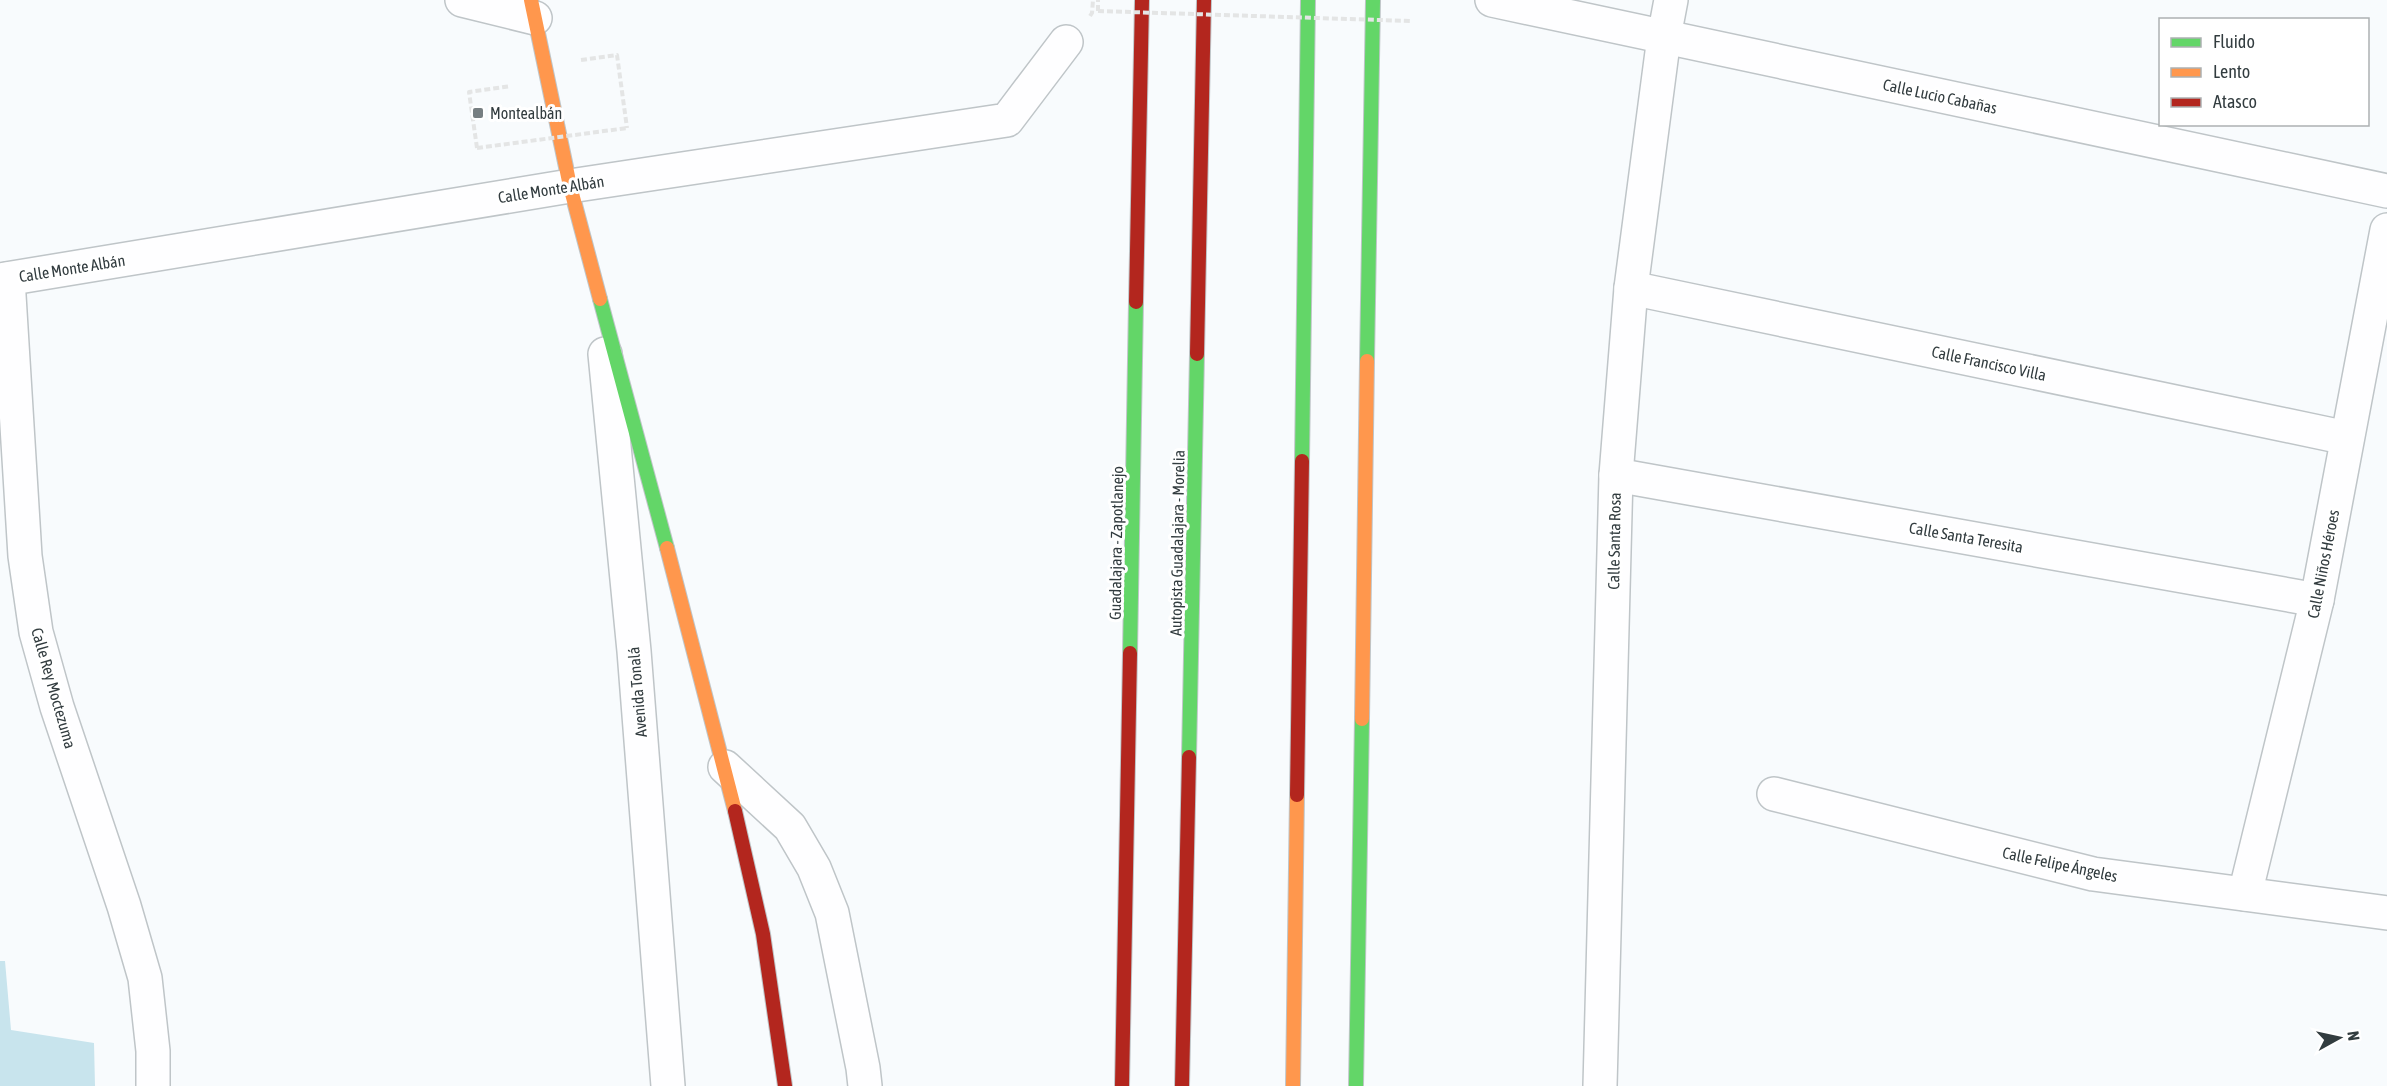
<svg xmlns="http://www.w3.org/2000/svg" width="2387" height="1086" font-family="'Asap Condensed',sans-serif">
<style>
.green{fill:#c8e4ed}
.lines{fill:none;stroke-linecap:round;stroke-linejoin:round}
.street-casing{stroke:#bfc5c8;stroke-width:36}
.fast-casing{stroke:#bfc5c8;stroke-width:16}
.slow-casing{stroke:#bfc5c8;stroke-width:16}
.jam-casing{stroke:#bfc5c8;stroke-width:16}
.path{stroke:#e4e5e5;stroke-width:4;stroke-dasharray:6 3;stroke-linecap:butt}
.street{stroke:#fefeff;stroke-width:33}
.fast{stroke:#63d668;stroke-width:14}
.slow{stroke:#ff974d;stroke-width:14}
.jam{stroke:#b3261e;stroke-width:14}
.path-bridge{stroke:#e4e5e5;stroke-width:4;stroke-dasharray:6 3;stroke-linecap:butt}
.poi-dot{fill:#777f82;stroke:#fff;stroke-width:2}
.labels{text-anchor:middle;stroke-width:6;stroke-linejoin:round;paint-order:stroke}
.street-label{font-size:16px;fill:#323c3f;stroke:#fff}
.poi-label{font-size:16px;fill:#323c3f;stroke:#fff;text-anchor:start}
</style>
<rect width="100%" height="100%" fill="#f8fbfd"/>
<path class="green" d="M 0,961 L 5,961 L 11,1030 L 94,1043 L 95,1086 L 0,1086 Z"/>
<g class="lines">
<g class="street-casing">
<g id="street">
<path d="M 462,0 L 535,18"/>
<path d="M 1492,0 L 2387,191"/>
<path d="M 8,279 L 25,556 L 36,632 L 57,707 L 124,906 L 145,978 L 153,1051 L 153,1086"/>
<path d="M 0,280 L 570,186 L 1007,120 L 1066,42"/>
<path d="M 1631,288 L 2347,438"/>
<path d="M 605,354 L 634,651 L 668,1086"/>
<path d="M 1616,475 L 2317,600"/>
<path d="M 725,767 L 790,827 L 814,868 L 832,913 L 863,1068 L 865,1086"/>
<path d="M 1774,794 L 2093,874 L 2387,913"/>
<path d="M 2245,894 L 2317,600 L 2387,230"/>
<path d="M 1600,1086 L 1616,475 L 1631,288 L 1664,37 L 1671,0"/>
</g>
</g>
<g class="fast-casing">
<g id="fast">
<path d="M 600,299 L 667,548"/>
<path d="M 1367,361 L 1373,0"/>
<path d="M 1302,461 L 1308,0"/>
<path d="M 1130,653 L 1136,302"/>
<path d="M 1189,757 L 1197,354"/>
<path d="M 1356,1086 L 1362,719"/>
</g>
</g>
<g class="slow-casing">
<g id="slow">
<path d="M 531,0 L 570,186 L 600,299"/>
<path d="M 667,548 L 735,811"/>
<path d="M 1362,719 L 1367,361"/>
<path d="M 1293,1086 L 1297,795"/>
</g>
</g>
<g class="jam-casing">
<g id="jam">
<path d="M 1136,302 L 1142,0"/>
<path d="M 1197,354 L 1204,0"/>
<path d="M 1297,795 L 1302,461"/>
<path d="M 735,811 L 763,934 L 785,1086"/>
<path d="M 1122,1086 L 1130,653"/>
<path d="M 1182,1086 L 1189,757"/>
</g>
</g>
<g class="path">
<path d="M 1098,11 L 1098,0"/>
<path d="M 1090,16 L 1092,13 L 1093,0"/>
<path d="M 581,60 L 617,55 L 627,128"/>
<path d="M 477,148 L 469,92 L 511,86"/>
</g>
<use href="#street" class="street"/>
<use href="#fast" class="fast"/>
<use href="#slow" class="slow"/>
<use href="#jam" class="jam"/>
<g class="path-bridge">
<path d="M 1098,11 L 1411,21"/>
<path d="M 477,148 L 627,128"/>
</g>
</g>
<rect class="poi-dot" x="472" y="107" width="12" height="12" rx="3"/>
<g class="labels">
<g class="street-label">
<text transform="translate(1940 96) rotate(12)" y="6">Calle Lucio Cabañas</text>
<text transform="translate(551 189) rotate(-9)" y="6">Calle Monte Albán</text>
<text transform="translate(72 268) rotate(-9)" y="6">Calle Monte Albán</text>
<text transform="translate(1989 363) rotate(12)" y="6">Calle Francisco Villa</text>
<text transform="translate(1966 537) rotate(10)" y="6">Calle Santa Teresita</text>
<text transform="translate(1614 541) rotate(-89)" y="6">Calle Santa Rosa</text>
<text transform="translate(1116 543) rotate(-89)" y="6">Guadalajara - Zapotlanejo</text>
<text transform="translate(1177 543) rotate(-89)" y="6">Autopista Guadalajara - Morelia</text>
<text transform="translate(2323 564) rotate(-79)" y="6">Calle Niños Héroes</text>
<text transform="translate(54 688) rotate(74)" y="6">Calle Rey Moctezuma</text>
<text transform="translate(637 692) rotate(-95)" y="6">Avenida Tonalá</text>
<text transform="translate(2060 864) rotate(12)" y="6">Calle Felipe Ángeles</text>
</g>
<g class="poi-label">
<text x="490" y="119">Montealbán</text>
</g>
</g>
<rect x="2159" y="18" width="210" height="108" fill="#ffffff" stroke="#adb1b2" stroke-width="1.5"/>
<rect x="2171" y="38" width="30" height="9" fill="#63d668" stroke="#adb1b2" stroke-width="1.5"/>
<text x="2213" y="48" font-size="18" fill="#323c3f">Fluido</text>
<rect x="2171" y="68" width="30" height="9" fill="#ff974d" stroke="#adb1b2" stroke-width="1.5"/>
<text x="2213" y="78" font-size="18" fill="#323c3f">Lento</text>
<rect x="2171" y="98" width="30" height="9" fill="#b3261e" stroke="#adb1b2" stroke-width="1.5"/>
<text x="2213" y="108" font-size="18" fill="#323c3f">Atasco</text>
<g transform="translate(2339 1038) rotate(82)" stroke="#ffffff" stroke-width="4.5" paint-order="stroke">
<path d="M0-4.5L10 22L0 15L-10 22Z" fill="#323c3f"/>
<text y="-9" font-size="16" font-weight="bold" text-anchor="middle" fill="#323c3f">N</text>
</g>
</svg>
